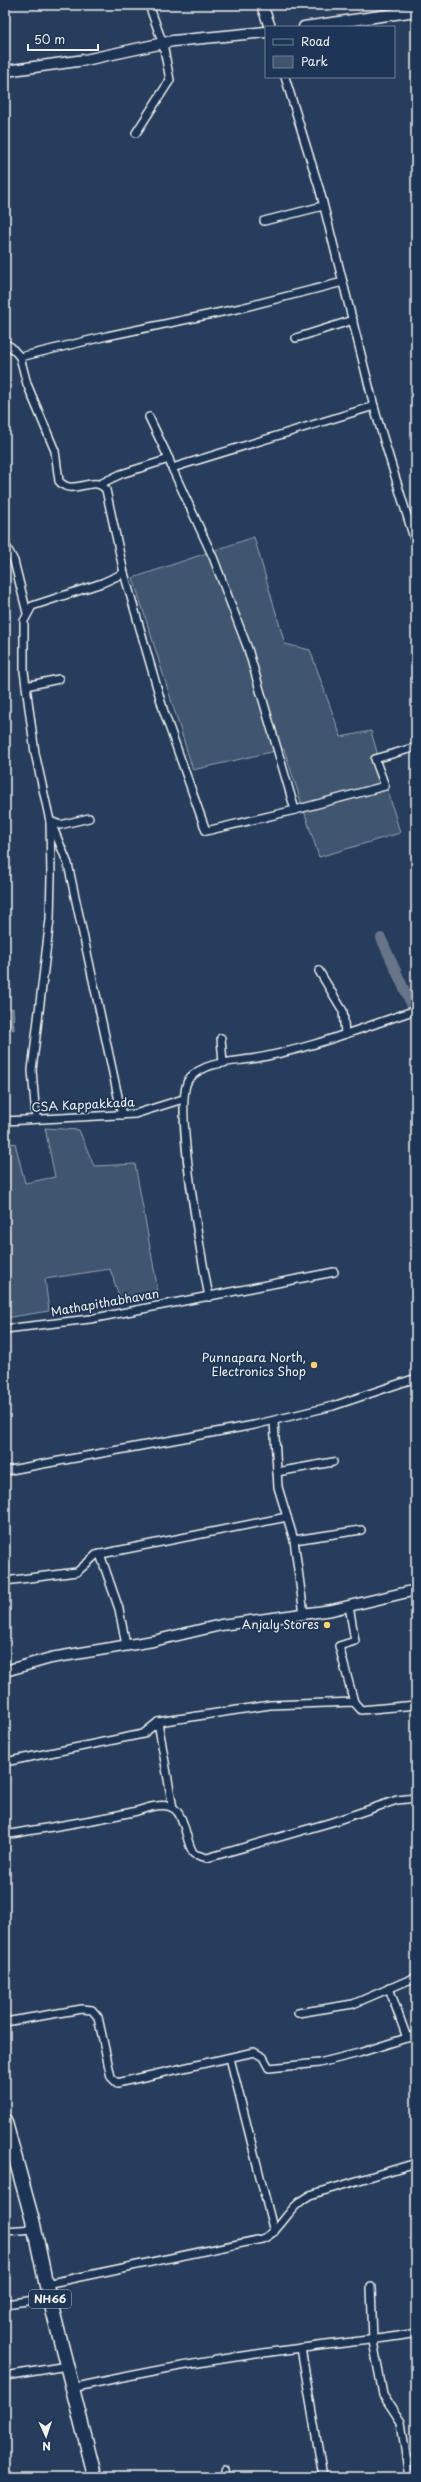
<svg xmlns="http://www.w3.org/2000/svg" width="421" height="2482" font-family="'Playpen Sans',sans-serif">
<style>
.green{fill:#40546f;stroke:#9aa2ac}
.water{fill:#677588;stroke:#9fa7ae}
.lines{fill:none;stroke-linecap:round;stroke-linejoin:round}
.canal{stroke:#677588;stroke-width:10}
.street-casing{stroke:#f4f1e8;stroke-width:10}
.secondary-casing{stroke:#f4f1e8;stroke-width:13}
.highway-casing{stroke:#f4f1e8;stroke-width:16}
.street{stroke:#1d3557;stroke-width:7}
.secondary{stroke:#1d3557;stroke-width:10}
.highway{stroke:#1d3557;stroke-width:13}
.poi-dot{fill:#ffd166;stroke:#1d3557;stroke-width:1.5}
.labels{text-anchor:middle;stroke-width:3.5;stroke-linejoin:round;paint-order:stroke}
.shield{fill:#1d3557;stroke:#b4b9bc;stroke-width:1}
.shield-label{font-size:11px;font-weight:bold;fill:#f4f1e8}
.street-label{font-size:12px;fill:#f4f1e8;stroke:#1d3557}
.poi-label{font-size:12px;fill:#f4f1e8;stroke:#1d3557;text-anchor:end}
</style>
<rect width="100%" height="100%" fill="#263d5d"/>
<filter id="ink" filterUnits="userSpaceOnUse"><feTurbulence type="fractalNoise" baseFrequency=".025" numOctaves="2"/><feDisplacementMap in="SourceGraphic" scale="8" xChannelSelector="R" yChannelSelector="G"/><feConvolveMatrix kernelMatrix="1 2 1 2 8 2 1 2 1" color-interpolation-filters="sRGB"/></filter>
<g filter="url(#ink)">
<g class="green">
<path d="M 254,537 L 285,644 L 310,650 L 341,737 L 371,731 L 400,833 L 319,857 L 284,749 L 193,770 L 133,578 Z"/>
<path d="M 45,1128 L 79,1130 L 94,1166 L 135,1164 L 158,1291 L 120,1299 L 110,1269 L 45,1279 L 49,1311 L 5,1318 L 5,1145 L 15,1143 L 25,1183 L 55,1177 Z"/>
</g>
<path class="water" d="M 13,1008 L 14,1030 L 5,1026 L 5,1011 Z"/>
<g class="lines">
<path class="canal" d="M 381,938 L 416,1015"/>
<g class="street-casing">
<g id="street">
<path d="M 285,77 L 320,191 L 376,414 L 416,545"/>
<path d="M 136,133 L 170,80 L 163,44 L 149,5"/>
<path d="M 264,221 L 323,206"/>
<path d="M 296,338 L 353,320"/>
<path d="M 5,344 L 11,347 L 20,357"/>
<path d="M 149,417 L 169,459"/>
<path d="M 172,468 L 213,557 L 248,649 L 295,810"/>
<path d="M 100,484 L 121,474 L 169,459 L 172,468 L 374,406"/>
<path d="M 5,544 L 14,561 L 27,613"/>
<path d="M 124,573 L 164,712 L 206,831 L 295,810 L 385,786 L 375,759 L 416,747"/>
<path d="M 26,686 L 59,679"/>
<path d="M 50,821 L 60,825 L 89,818"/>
<path d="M 52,825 L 68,864 L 122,1115"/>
<path d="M 319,971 L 343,1011 L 345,1034"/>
<path d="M 221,1038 L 223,1063"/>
<path d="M 36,1118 L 32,1070 L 50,919 L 51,876 L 50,821 L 35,753 L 24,671 L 24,621 L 32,606 L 102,583 L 124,573 L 106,490 C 94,473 73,498 59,481 L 55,451 L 27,384 L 20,357 L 107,336 L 241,308 L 343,282"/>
<path d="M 5,1121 L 135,1114 L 183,1099"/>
<path d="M 209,1297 C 203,1265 172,1099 189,1079 C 203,1062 231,1062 251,1059 C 308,1050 361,1028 416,1010"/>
<path d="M 5,1329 L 90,1319 L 334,1272"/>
<path d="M 274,1421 L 278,1487 L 294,1540 L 304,1614"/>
<path d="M 5,1471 L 254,1425 L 333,1406 L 416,1378"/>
<path d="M 277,1472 L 333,1462"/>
<path d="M 294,1540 L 361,1530"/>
<path d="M 100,1554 L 119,1609 L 126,1645"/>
<path d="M 5,1581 L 77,1572 L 96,1555 L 287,1517"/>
<path d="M 349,1606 L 355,1641 L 339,1646 L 354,1702"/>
<path d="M 5,1762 L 143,1734 L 158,1722"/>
<path d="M 173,1808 L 158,1722 L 270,1705 L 354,1702 L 361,1710 L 416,1705"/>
<path d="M 5,1835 C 49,1827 93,1821 137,1811 C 146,1808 164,1802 173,1808 C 186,1816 185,1842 194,1854 L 207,1858 L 332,1822 L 397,1800 L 416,1798"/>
<path d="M 389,1988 L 407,2038"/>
<path d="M 298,2013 L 353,2004 L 416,1977"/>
<path d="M 5,2022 L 82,2009 L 92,2010 L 98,2017 L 111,2077 L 117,2083 L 254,2052 L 263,2057 L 269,2068 L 319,2063 L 359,2053 L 416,2035"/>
<path d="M 230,2058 L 274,2232"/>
<path d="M 5,2231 L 34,2229"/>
<path d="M 46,2284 L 262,2239 C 281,2232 287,2207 310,2195 L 416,2163"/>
<path d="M 371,2287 L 373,2341 L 383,2395 L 401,2422 L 409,2477"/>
<path d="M 5,2304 L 50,2298"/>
<path d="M 301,2348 L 323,2477"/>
<path d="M 5,2376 L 67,2366"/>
<path d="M 72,2388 C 148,2371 225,2357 302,2348 C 340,2343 378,2340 416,2333"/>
<path d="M 224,2470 L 226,2477"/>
</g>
</g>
<g class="secondary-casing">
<g id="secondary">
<path d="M 262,5 L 270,27"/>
<path d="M 304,27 L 416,11"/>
<path d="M 5,71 L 85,60 L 173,41 L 266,32"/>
<path d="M 5,1671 L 51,1658 L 153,1641 L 221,1625 L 332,1610 L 416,1590"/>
</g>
</g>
<g class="highway-casing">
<path id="highway" d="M 5,2121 L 33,2222 L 46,2284 L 95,2477"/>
</g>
<use href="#street" class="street"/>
<use href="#secondary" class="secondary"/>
<use href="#highway" class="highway"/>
</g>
</g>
<g class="poi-dot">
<circle cx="314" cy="1365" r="4"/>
<circle cx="327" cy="1625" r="4"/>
</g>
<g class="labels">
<rect class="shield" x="29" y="2290" width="42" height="18" rx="3"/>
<g class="shield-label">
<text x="50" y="2303">NH66</text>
</g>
<g class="street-label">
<text transform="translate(83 1105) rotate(-3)" y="4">CSA Kappakkada</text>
<text transform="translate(105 1303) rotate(-10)" y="4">Mathapithabhavan</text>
</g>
<g class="poi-label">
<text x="306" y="1362">Punnapara North,<tspan x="306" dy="14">Electronics Shop</tspan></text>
<text x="319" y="1629">Anjaly Stores</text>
</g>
</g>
<rect width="421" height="2482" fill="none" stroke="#1d3557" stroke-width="20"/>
<rect x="10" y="10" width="401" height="2462" fill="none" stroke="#f4f1e8" stroke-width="1.5" filter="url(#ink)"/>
<rect x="265" y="26" width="130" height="52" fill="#1d3557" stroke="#738091"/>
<rect x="273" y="39" width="20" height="6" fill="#1d3557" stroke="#738091"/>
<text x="301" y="46" font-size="12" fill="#f4f1e8">Road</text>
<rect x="273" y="56" width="20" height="12" fill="#40546f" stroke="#738091"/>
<text x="301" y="66" font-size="12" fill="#f4f1e8">Park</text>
<g transform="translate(46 2436) rotate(177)" stroke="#1d3557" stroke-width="3" paint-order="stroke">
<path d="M0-3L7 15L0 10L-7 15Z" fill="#f4f1e8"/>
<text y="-6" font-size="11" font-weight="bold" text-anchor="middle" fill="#f4f1e8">N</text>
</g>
<path d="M28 44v6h70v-6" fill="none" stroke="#f4f1e8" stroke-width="2"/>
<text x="34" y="44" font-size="12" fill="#f4f1e8" stroke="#1d3557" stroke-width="3" paint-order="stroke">50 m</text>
</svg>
